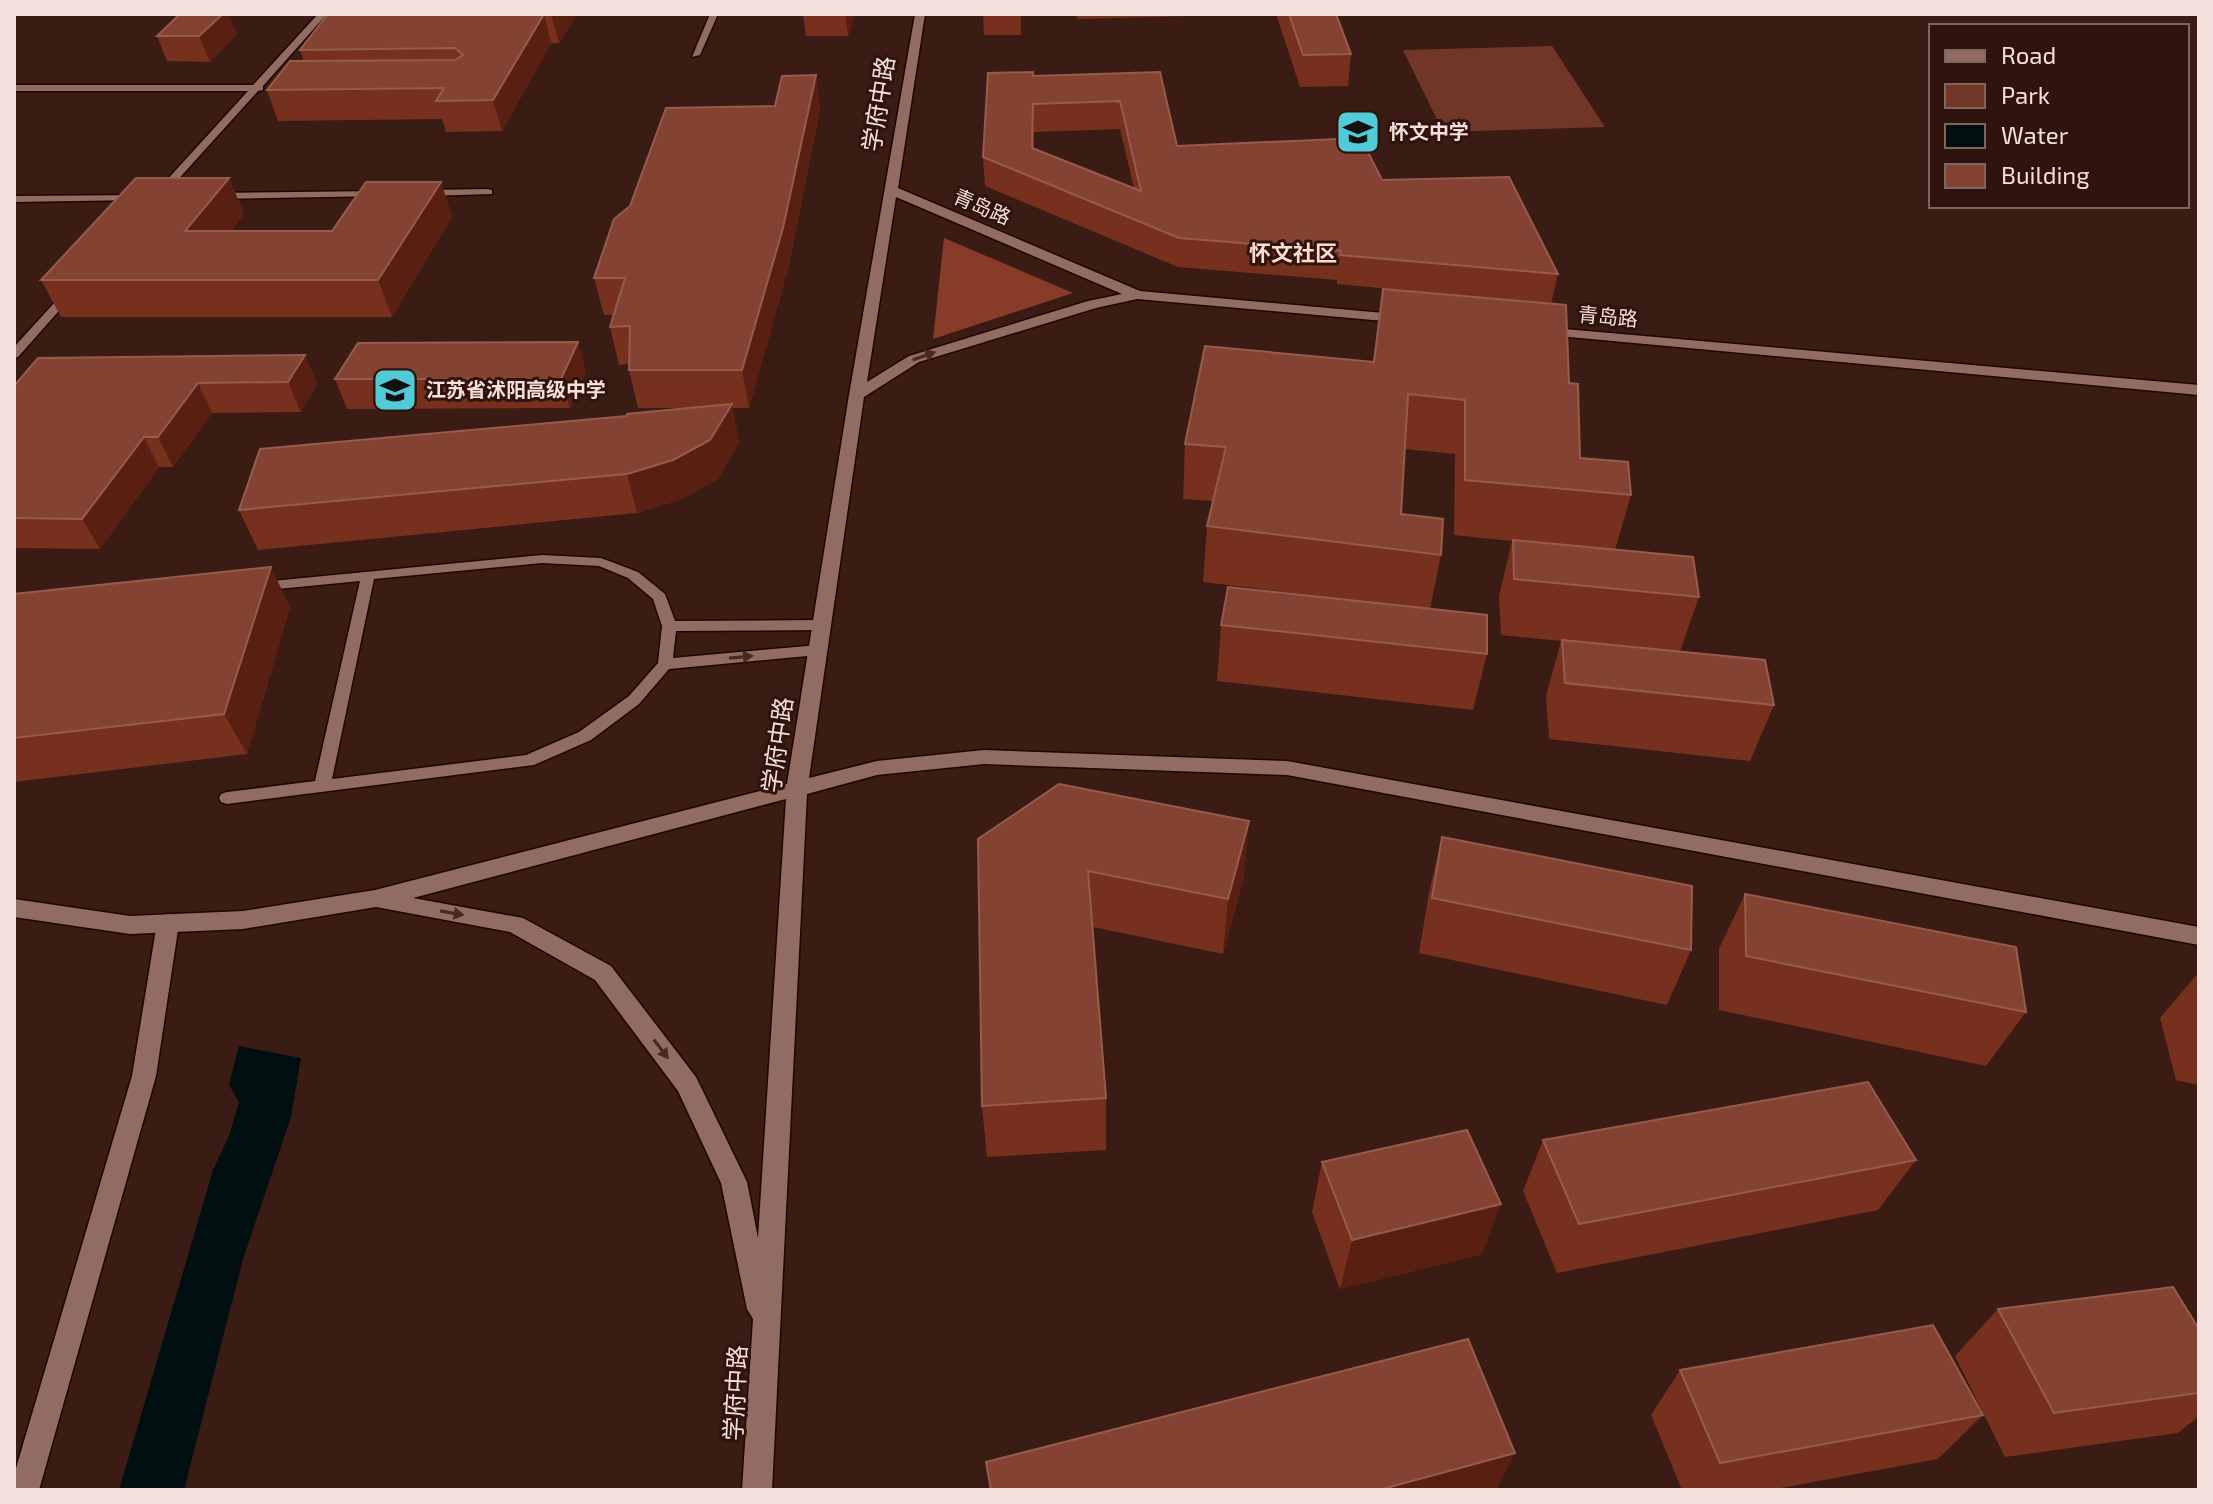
<svg xmlns="http://www.w3.org/2000/svg" width="2213" height="1504" font-family="'Exo 2','Noto Sans SC',sans-serif">
<style>
.green{fill:#723627}
.forest{fill:#883b28}
.water{fill:#020f11}
.lines{fill:none;stroke-linecap:round;stroke-linejoin:round}
.lane-casing{stroke:#200602;stroke-width:3}
.street-casing{stroke:#200602;stroke-width:3}
.secondary-casing{stroke:#200602;stroke-width:3}
.lane{fill:#906c62;fill-rule:evenodd}
.street{fill:#906c62;fill-rule:evenodd}
.secondary{fill:#906c62;fill-rule:evenodd}
.wall{fill:#76301d;fill-rule:evenodd}
.shaded-wall{fill:#592011}
.building{fill:#844332;stroke:#965b4c;stroke-width:2;fill-rule:evenodd}
.oneway{fill:#482922}
.labels{text-anchor:middle;stroke-width:6;stroke-linejoin:round;paint-order:stroke}
.far-poi-label{font-size:20px;font-weight:bold;fill:#f4dfda;stroke:#30130c;text-anchor:start}
.far-street-label{font-size:20px;fill:#f4dfda;stroke:#30130c}
.far-neighbourhood-label{font-size:22px;font-weight:bold;fill:#fbdad1;stroke:#30130c}
.street-label{font-size:24px;fill:#f4dfda;stroke:#30130c}
</style>
<rect width="100%" height="100%" fill="#3a1c15"/>
<path class="green" d="M 1552,46 L 1605,127 L 1443,132 L 1403,50 Z"/>
<path class="forest" d="M 944,238 L 1073,293 L 933,339 Z"/>
<path class="water" d="M 239,1046 L 301,1058 L 291,1117 L 243,1259 L 184,1490 L 119,1490 L 213,1170 L 229,1136 L 239,1102 L 229,1085 Z"/>
<g class="lines">
<g class="lane-casing">
<g id="lane">
<path d="M 318,14 L 327,14 L 263,86 L 263,90 L 258,91 L 164,195 L 155,193 L 248,91 L 14,91 L 14,85 L 253,85 Z"/>
<path d="M 710,14 L 718,14 L 700,55 L 692,57 Z"/>
<path d="M 488,189 L 492,190 L 492,194 L 426,196 L 421,193 L 426,190 Z"/>
<path d="M 379,191 L 384,194 L 383,196 L 218,199 L 213,196 L 218,193 Z"/>
<path d="M 143,195 L 143,199 L 139,200 L 14,202 L 14,196 Z"/>
<path d="M 69,290 L 75,293 L 73,295 L 18,357 L 14,358 L 14,347 L 65,291 Z"/>
<path d="M 542,555 L 601,558 L 638,572 L 665,594 L 675,621 L 822,620 L 829,625 L 822,630 L 676,631 L 673,658 L 818,645 L 825,650 L 818,655 L 669,669 L 639,704 L 591,740 L 534,765 L 227,804 L 221,802 L 219,798 L 221,794 L 227,792 L 315,781 L 360,581 L 257,591 L 252,589 L 250,586 L 252,583 ZM 542,563 L 599,566 L 628,578 L 653,599 L 662,626 L 658,663 L 629,696 L 579,732 L 526,755 L 332,779 L 374,579 Z"/>
</g>
</g>
<g class="street-casing">
<path id="street" d="M 168,914 L 176,917 L 179,923 L 156,1076 L 39,1490 L 14,1490 L 14,1475 L 132,1076 L 157,923 L 160,917 Z"/>
</g>
<g class="secondary-casing">
<g id="secondary">
<path d="M 915,14 L 925,14 L 898,188 L 1140,291 L 1406,315 L 1413,319 L 1406,323 L 1137,299 L 1096,308 L 919,362 L 864,397 L 809,778 L 877,761 L 984,750 L 1287,761 L 2199,927 L 2199,945 L 1287,775 L 984,764 L 877,775 L 807,794 L 772,1490 L 742,1490 L 753,1319 L 747,1309 L 721,1183 L 678,1091 L 595,980 L 510,932 L 376,907 L 243,929 L 130,934 L 14,917 L 14,899 L 130,916 L 243,911 L 375,890 L 787,784 L 849,395 ZM 896,197 L 1122,294 L 1088,301 L 909,356 L 867,382 ZM 786,799 L 758,1238 L 747,1182 L 696,1077 L 611,966 L 523,918 L 413,898 Z"/>
<path d="M 1542,327 L 2199,385 L 2199,395 L 1537,334 L 1535,331 Z"/>
</g>
</g>
<use href="#lane" class="lane"/>
<use href="#street" class="street"/>
<use href="#secondary" class="secondary"/>
</g>
<g class="wall">
<path d="M 328,14 L 577,14 L 559,43 L 551,43 L 502,131 L 446,132 L 442,119 L 278,121 L 267,90 L 304,61 L 300,50 Z"/>
<path d="M 803,14 L 855,14 L 848,36 L 806,36 Z"/>
<path d="M 983,14 L 1021,14 L 1021,35 L 984,35 Z"/>
<path d="M 1076,14 L 1265,14 L 1077,19 Z"/>
<path d="M 1276,14 L 1336,14 L 1351,54 L 1348,86 L 1300,87 Z"/>
<path d="M 237,34 L 210,62 L 167,61 L 157,36 Z"/>
<path d="M 1160,72 L 1177,146 L 1382,180 L 1558,274 L 1551,304 L 1337,284 L 1337,280 L 1178,267 L 985,186 L 983,157 L 1033,76 ZM 1120,129 L 1134,188 L 1034,149 L 1034,132 Z"/>
<path d="M 816,75 L 820,109 L 789,265 L 749,408 L 732,408 L 739,443 L 718,479 L 682,499 L 637,513 L 258,550 L 239,510 L 627,416 L 689,408 L 638,408 L 629,370 L 629,364 L 619,365 L 610,327 L 614,315 L 604,315 L 594,278 L 630,206 L 775,106 Z"/>
<path d="M 229,178 L 244,214 L 231,231 L 332,231 L 441,182 L 452,217 L 392,317 L 61,317 L 41,280 Z"/>
<path d="M 1383,289 L 1569,383 L 1580,458 L 1631,495 L 1615,550 L 1699,597 L 1680,651 L 1774,705 L 1750,761 L 1549,739 L 1546,696 L 1561,641 L 1501,635 L 1499,596 L 1512,541 L 1454,535 L 1455,454 L 1405,449 L 1401,514 L 1441,555 L 1430,609 L 1487,654 L 1473,710 L 1217,681 L 1221,625 L 1327,597 L 1203,582 L 1207,526 L 1213,501 L 1183,499 L 1185,444 L 1373,362 Z"/>
<path d="M 305,355 L 317,384 L 301,412 L 212,413 L 173,467 L 159,467 L 100,549 L 14,548 L 14,386 Z"/>
<path d="M 586,371 L 570,408 L 347,409 L 335,379 Z"/>
<path d="M 14,594 L 290,607 L 247,754 L 14,782 Z"/>
<path d="M 1442,837 L 1691,950 L 1667,1005 L 1419,953 L 1429,893 Z"/>
<path d="M 978,839 L 1244,876 L 1223,954 L 1093,927 L 1106,1098 L 1106,1150 L 987,1157 L 982,1106 Z"/>
<path d="M 1745,894 L 2026,1012 L 1986,1066 L 1719,1010 L 1719,949 Z"/>
<path d="M 2199,972 L 2199,1085 L 2176,1080 L 2160,1018 Z"/>
<path d="M 1543,1140 L 1916,1160 L 1878,1210 L 1557,1273 L 1523,1191 Z"/>
<path d="M 1322,1162 L 1482,1254 L 1340,1289 L 1312,1212 Z"/>
<path d="M 1998,1309 L 2199,1329 L 2199,1416 L 2178,1433 L 2005,1457 L 1955,1356 Z"/>
<path d="M 1680,1370 L 1983,1415 L 1938,1459 L 1770,1490 L 1682,1490 L 1651,1415 Z"/>
</g>
<g class="shaded-wall">
<path d="M 223,14 L 229,14 L 237,34 L 210,62 L 199,36 Z"/>
<path d="M 544,14 L 551,43 L 502,131 L 493,100 Z"/>
<path d="M 551,14 L 577,14 L 559,43 Z"/>
<path d="M 846,14 L 855,14 L 848,36 L 845,14 Z"/>
<path d="M 816,75 L 820,109 L 789,265 L 749,408 L 742,370 Z"/>
<path d="M 229,178 L 244,214 L 202,267 L 185,231 Z"/>
<path d="M 441,182 L 452,217 L 392,317 L 378,280 Z"/>
<path d="M 578,342 L 586,371 L 570,408 L 561,379 Z"/>
<path d="M 305,355 L 317,384 L 301,412 L 288,382 Z"/>
<path d="M 198,383 L 212,413 L 173,467 L 158,437 Z"/>
<path d="M 732,404 L 739,443 L 718,479 L 682,499 L 637,513 L 627,474 Z"/>
<path d="M 144,437 L 159,467 L 100,549 L 82,519 Z"/>
<path d="M 271,567 L 290,607 L 247,754 L 224,714 Z"/>
<path d="M 1249,821 L 1244,876 L 1223,954 L 1228,899 Z"/>
<path d="M 1501,1204 L 1482,1254 L 1340,1289 L 1352,1240 Z"/>
<path d="M 1515,1453 L 1496,1490 L 1379,1490 Z"/>
</g>
<g class="building">
<path d="M 180,14 L 223,14 L 199,36 L 157,36 Z"/>
<path d="M 328,14 L 551,14 L 544,14 L 493,100 L 436,101 L 444,88 L 267,90 L 290,61 L 455,60 L 463,55 L 455,48 L 300,50 Z"/>
<path d="M 803,14 L 846,14 L 803,15 Z"/>
<path d="M 1289,14 L 1336,14 L 1351,54 L 1303,55 Z"/>
<path d="M 1033,72 L 1033,76 L 1160,72 L 1177,146 L 1361,138 L 1382,180 L 1509,177 L 1558,274 L 1340,255 L 1341,251 L 1179,238 L 983,157 L 988,73 ZM 1120,101 L 1141,191 L 1032,148 L 1033,104 Z"/>
<path d="M 816,75 L 783,228 L 742,370 L 629,370 L 630,326 L 610,327 L 625,278 L 594,278 L 614,219 L 630,206 L 666,108 L 775,106 L 782,76 Z"/>
<path d="M 136,178 L 229,178 L 185,231 L 332,231 L 366,182 L 441,182 L 378,280 L 41,280 Z"/>
<path d="M 1383,289 L 1566,305 L 1569,383 L 1578,384 L 1580,458 L 1628,462 L 1631,495 L 1465,480 L 1465,400 L 1408,394 L 1401,514 L 1443,519 L 1441,555 L 1207,526 L 1226,447 L 1185,444 L 1205,346 L 1374,362 Z"/>
<path d="M 578,342 L 561,379 L 335,379 L 358,343 Z"/>
<path d="M 305,355 L 288,382 L 198,383 L 158,437 L 144,437 L 82,519 L 14,518 L 14,386 L 38,358 Z"/>
<path d="M 732,404 L 710,440 L 673,460 L 627,474 L 239,510 L 260,449 L 627,416 L 627,414 Z"/>
<path d="M 1513,540 L 1693,557 L 1699,597 L 1514,579 Z"/>
<path d="M 271,567 L 224,714 L 14,738 L 14,594 Z"/>
<path d="M 1228,587 L 1487,615 L 1487,654 L 1221,625 Z"/>
<path d="M 1562,640 L 1765,660 L 1774,705 L 1565,683 Z"/>
<path d="M 1059,784 L 1249,821 L 1228,899 L 1088,871 L 1106,1098 L 982,1106 L 978,839 Z"/>
<path d="M 1442,837 L 1692,886 L 1691,950 L 1432,898 Z"/>
<path d="M 1745,894 L 2016,947 L 2026,1012 L 1746,956 Z"/>
<path d="M 1868,1082 L 1916,1160 L 1579,1224 L 1543,1140 Z"/>
<path d="M 1467,1130 L 1501,1204 L 1352,1240 L 1322,1162 Z"/>
<path d="M 2173,1287 L 2199,1329 L 2199,1393 L 2054,1413 L 1998,1309 Z"/>
<path d="M 1933,1325 L 1983,1415 L 1720,1463 L 1680,1370 Z"/>
<path d="M 1468,1339 L 1515,1453 L 1379,1490 L 991,1490 L 986,1462 Z"/>
</g>
<defs><path id="oneway-solid" d="M-6-.8H1V-3.2L6.5 0L1 3.2V.8H-6Z" transform="scale(2)"/></defs>
<g class="oneway">
<use href="#oneway-solid" transform="translate(924 356) rotate(-19)"/>
<use href="#oneway-solid" transform="translate(741 657) rotate(-5)"/>
<use href="#oneway-solid" transform="translate(452 913) rotate(10)"/>
<use href="#oneway-solid" transform="translate(661 1049) rotate(53)"/>
</g>
<defs>
<g id="school-square" transform="scale(2.3)"><rect x="-9" y="-9" width="18" height="18" rx="4" fill="#52cbd9" stroke="#30130c"/><path d="M0-5L7-2L0 1L-7-2ZM-4 1L0 2.5L4 1V4Q0 6-4 4Z" fill="#111"/></g>
</defs>
<g fill-rule="evenodd">
<use href="#school-square" x="1358" y="132"/>
<use href="#school-square" x="395" y="390"/>
</g>
<g class="labels">
<g class="far-poi-label">
<text x="1389" y="139">怀文中学</text>
<text x="426" y="397">江苏省沭阳高级中学</text>
</g>
<g class="far-street-label">
<text transform="translate(982 207) rotate(23)" y="7">青岛路</text>
<text transform="translate(1608 317) rotate(5)" y="7">青岛路</text>
</g>
<g class="far-neighbourhood-label">
<text x="1293" y="261">怀文社区</text>
</g>
<g class="street-label">
<text transform="translate(879 104) rotate(-81)" y="8">学府中路</text>
<text transform="translate(778 745) rotate(-82)" y="8">学府中路</text>
<text transform="translate(736 1393) rotate(-87)" y="8">学府中路</text>
</g>
</g>
<rect width="2213" height="1504" fill="none" stroke="#f4dfda" stroke-width="32"/>
<rect x="1929" y="24" width="260" height="184" fill="#30130c" stroke="#7e655e" stroke-width="2"/>
<rect x="1945" y="50" width="40" height="12" fill="#906c62" stroke="#7e655e" stroke-width="2"/>
<text x="2001" y="64" font-size="24" fill="#f4dfda">Road</text>
<rect x="1945" y="84" width="40" height="24" fill="#723627" stroke="#7e655e" stroke-width="2"/>
<text x="2001" y="104" font-size="24" fill="#f4dfda">Park</text>
<rect x="1945" y="124" width="40" height="24" fill="#020f11" stroke="#7e655e" stroke-width="2"/>
<text x="2001" y="144" font-size="24" fill="#f4dfda">Water</text>
<rect x="1945" y="164" width="40" height="24" fill="#844332" stroke="#7e655e" stroke-width="2"/>
<text x="2001" y="184" font-size="24" fill="#f4dfda">Building</text>
</svg>
